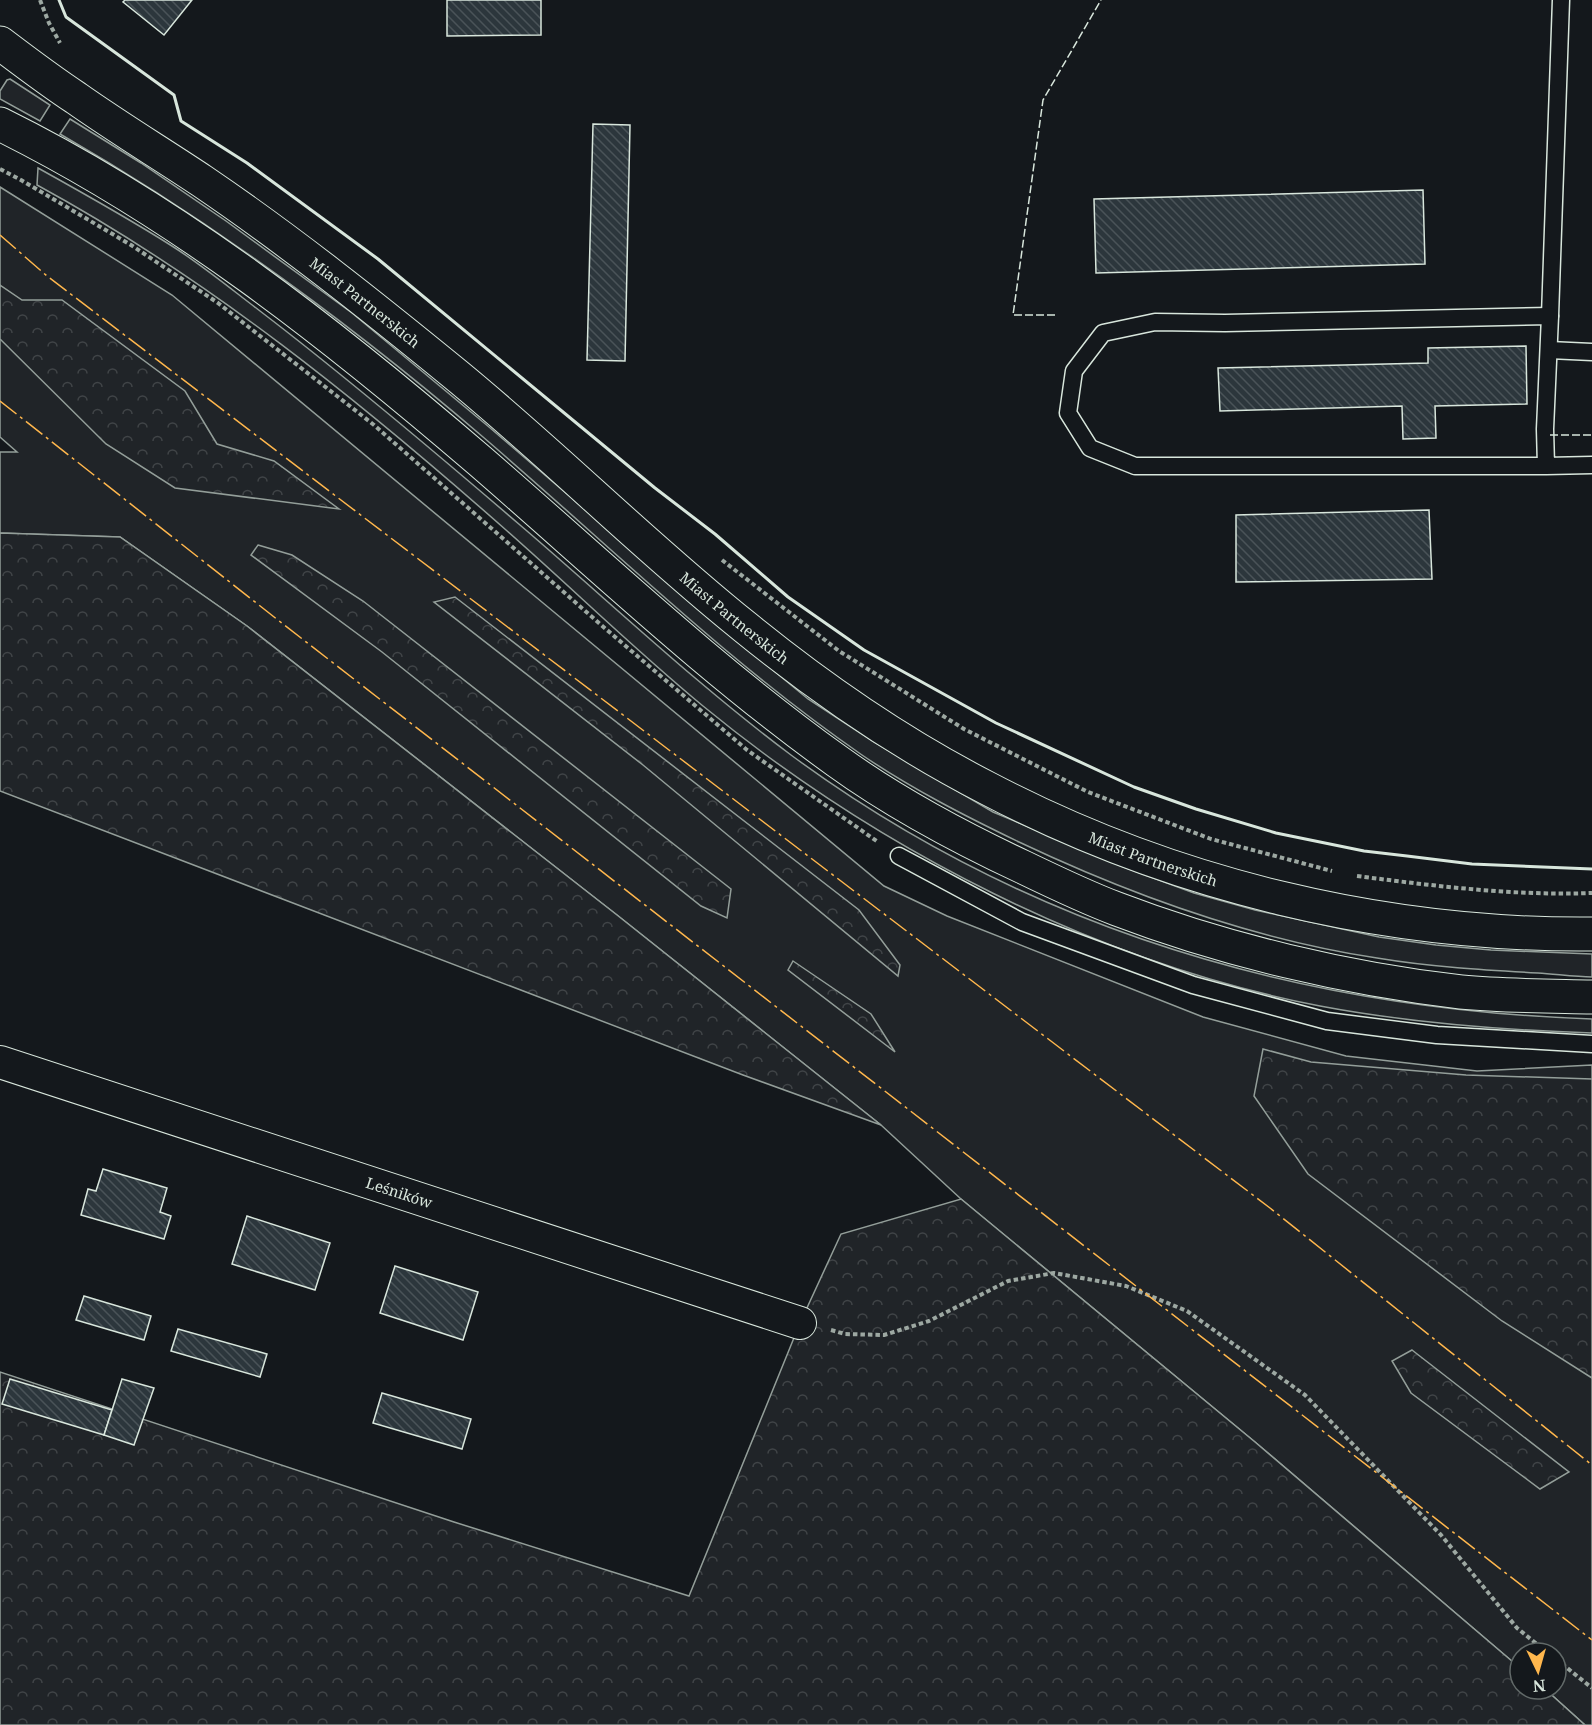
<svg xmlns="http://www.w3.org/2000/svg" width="1592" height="1725" font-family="'Noto Serif',serif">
  <defs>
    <pattern id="forest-crowns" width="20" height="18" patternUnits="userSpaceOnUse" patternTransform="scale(1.5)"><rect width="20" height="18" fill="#202428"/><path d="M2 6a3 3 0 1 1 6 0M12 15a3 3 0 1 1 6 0" fill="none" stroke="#404447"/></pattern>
    <pattern id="building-back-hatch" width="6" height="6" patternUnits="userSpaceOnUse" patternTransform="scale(1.5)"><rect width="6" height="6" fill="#2c363c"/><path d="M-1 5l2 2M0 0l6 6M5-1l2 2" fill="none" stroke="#4a5358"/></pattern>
  </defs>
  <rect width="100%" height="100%" fill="#14181c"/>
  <!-- green -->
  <g fill="#202428" stroke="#939e99" stroke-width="1.5">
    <polygon points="10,79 50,105 40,121 0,99 0,91 7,80"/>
    <path d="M70,119L141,163L226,221L352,313L489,427L744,646L808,699L874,742L993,812L1121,866L1194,893L1255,910L1379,937L1436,945L1491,950L1592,954V977C1574,977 1556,974 1538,973C1484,970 1431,967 1377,958C1252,939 1133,896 1019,842C965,816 912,789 862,755C726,661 608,544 483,437C351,324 211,221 60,134Z"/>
    <path d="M38,168C83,193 128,218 172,246C202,265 231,289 260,311C349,379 435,452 520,525C610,602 696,684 791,755C1027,929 1301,1009 1592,1019V1033C1501,1030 1410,1023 1320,1006C1098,963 877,849 703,706C635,650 572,588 506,530C361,402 208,278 37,185Z"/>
    <polygon points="0,187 172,295 884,886 947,916 1203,1017 1346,1056 1477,1071 1592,1065 1592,1725 1585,1725 1545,1689 1556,1689 1556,1653 1520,1653 1520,1668 1255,1442 961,1199 881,1125 617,915 247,626 120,537 0,533 0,452 17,452 0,437"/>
  </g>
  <!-- forest -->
  <g fill="url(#forest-crowns)" stroke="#939e99" stroke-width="1.5">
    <polygon points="0,285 22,300 62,300 185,391 217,444 274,461 339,509 175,488 106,444 0,339"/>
    <polygon points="0,533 120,537 247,626 617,915 881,1125 743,1075 0,791"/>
    <polygon points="258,545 292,555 363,601 731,889 727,918 701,906 382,652 251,555"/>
    <polygon points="455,597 859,910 900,965 898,976 643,765 434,602"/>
    <polygon points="793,961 871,1014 895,1052 788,970"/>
    <polygon points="1263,1049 1311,1062 1466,1075 1592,1079 1592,1378 1502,1321 1308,1174 1254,1096"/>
    <polygon points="961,1199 1255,1442 1520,1668 1520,1689 1545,1689 1585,1725 0,1725 0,1372 454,1522 689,1596 800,1323 841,1234"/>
    <polygon points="1412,1350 1569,1472 1540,1489 1411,1393 1392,1361"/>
  </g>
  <!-- building -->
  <g fill="url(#building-back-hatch)" stroke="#d8e6dc" stroke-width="1.5">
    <polygon points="125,0 192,0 164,35 123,2"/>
    <polygon points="447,0 541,0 541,35 447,36"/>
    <polygon points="593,124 630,125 625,361 587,360"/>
    <polygon points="1423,190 1425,264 1096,273 1094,199"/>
    <polygon points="1526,346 1527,404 1435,406 1436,438 1403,439 1402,406 1220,411 1218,368 1428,363 1428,348"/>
    <polygon points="1429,510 1432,579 1236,582 1236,515"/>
    <polygon points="103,1169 167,1188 160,1212 171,1216 164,1239 81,1215 88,1189 96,1191"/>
    <polygon points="247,1216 330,1243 315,1290 232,1264"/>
    <polygon points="395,1266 478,1292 463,1340 380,1313"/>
    <polygon points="84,1296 151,1316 144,1340 76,1320"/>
    <polygon points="178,1329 267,1354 260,1377 171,1351"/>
    <polygon points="10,1379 112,1410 104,1435 2,1404"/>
    <polygon points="122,1379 154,1388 134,1445 104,1435"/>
    <polygon points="382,1393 471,1419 462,1449 373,1423"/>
  </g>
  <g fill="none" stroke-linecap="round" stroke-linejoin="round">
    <defs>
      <g id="lane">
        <polyline points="1550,316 1561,0"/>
        <polyline points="1549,350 1592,352"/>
        <polyline points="1546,466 1135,466 1090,448 1068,413 1074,371 1103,333 1155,322 1225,323 1550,316 1545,429 1546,466 1592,465"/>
        <polyline points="899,856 1022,922 1193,985 1327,1021 1437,1035 1592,1044"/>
      </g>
      <g id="street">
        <path id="s1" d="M0,1062L800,1323"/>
      </g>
      <g id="primary">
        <path id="s2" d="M0,43C25,62 50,81 76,98C117,127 160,153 202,181C289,240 373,307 455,374C554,455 645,547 745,627C820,688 901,744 987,788C1172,885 1384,936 1592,934"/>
        <path d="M0,124C176,211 332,334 480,461C598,563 710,670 837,761C895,803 959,837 1023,867C1054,882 1085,897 1117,909C1224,950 1348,979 1461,992C1504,996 1549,996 1592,997"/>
      </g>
    </defs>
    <!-- lane casing -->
    <use href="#lane" stroke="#d8e6dc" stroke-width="19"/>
    <!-- street casing -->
    <use href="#street" stroke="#d8e6dc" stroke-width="34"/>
    <!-- primary casing -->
    <use href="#primary" stroke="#d8e6dc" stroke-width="35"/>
    <!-- path -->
    <g stroke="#9da8a2" stroke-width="4" stroke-dasharray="4.5 3" stroke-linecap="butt">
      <polyline points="40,0 49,23 60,43"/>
      <polyline points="0,169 21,180 131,245 218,303 374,425 600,624 747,750 878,842"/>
      <polyline points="722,560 839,651 964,729 1088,792 1211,839 1332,871"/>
      <path d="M1357,876C1435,886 1514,896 1592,893"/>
      <polyline points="831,1330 845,1334 884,1335 929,1321 1008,1281 1054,1273 1126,1286 1187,1311 1305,1395 1441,1535 1517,1628 1548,1653"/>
      <polyline points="1556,1659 1592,1688"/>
    </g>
    <!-- lane -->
    <use href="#lane" stroke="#14181c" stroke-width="16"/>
    <!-- street -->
    <use href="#street" stroke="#14181c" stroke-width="32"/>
    <!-- primary -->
    <use href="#primary" stroke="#14181c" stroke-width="33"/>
    <!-- fence -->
    <g stroke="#d8e6dc" stroke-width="1.5" stroke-dasharray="8 3" stroke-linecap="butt">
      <polyline points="1055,315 1013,315 1043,100 1101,0"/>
      <polyline points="1550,435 1592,435"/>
    </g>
    <!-- wall -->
    <polyline stroke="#d8e6dc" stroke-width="3" points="59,0 66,17 174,95 181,121 247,163 378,259 655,488 715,534 788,597 864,650 996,723 1134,787 1196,809 1276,833 1364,851 1407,856 1472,864 1592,869"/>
    <!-- power -->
    <g stroke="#ffb74d" stroke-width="1.5" stroke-dasharray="21 4.5 3 4.5" stroke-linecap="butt">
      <polyline points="0,235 47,276 1270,1208 1592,1465"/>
      <polyline points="0,401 283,624 1592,1640"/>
    </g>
  </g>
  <g text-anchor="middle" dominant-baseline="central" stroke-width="4.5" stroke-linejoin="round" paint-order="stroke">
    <!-- street labels -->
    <g font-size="15" fill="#d8e6dc" stroke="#14181c">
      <text stroke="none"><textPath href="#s2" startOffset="448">Miast Partnerskich</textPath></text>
      <text stroke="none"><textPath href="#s2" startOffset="934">Miast Partnerskich</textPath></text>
      <text stroke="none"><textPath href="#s2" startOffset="1420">Miast Partnerskich</textPath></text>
      <text stroke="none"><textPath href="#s1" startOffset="420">Leśników</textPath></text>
    </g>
  </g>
  <!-- north arrow -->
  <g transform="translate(1538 1671) rotate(175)"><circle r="28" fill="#14181c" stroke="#626a69" stroke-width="1.5"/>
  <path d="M0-4.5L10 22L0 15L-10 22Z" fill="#ffb74d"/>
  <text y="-9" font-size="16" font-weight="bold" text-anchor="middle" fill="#d8e6dc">N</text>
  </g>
</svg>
